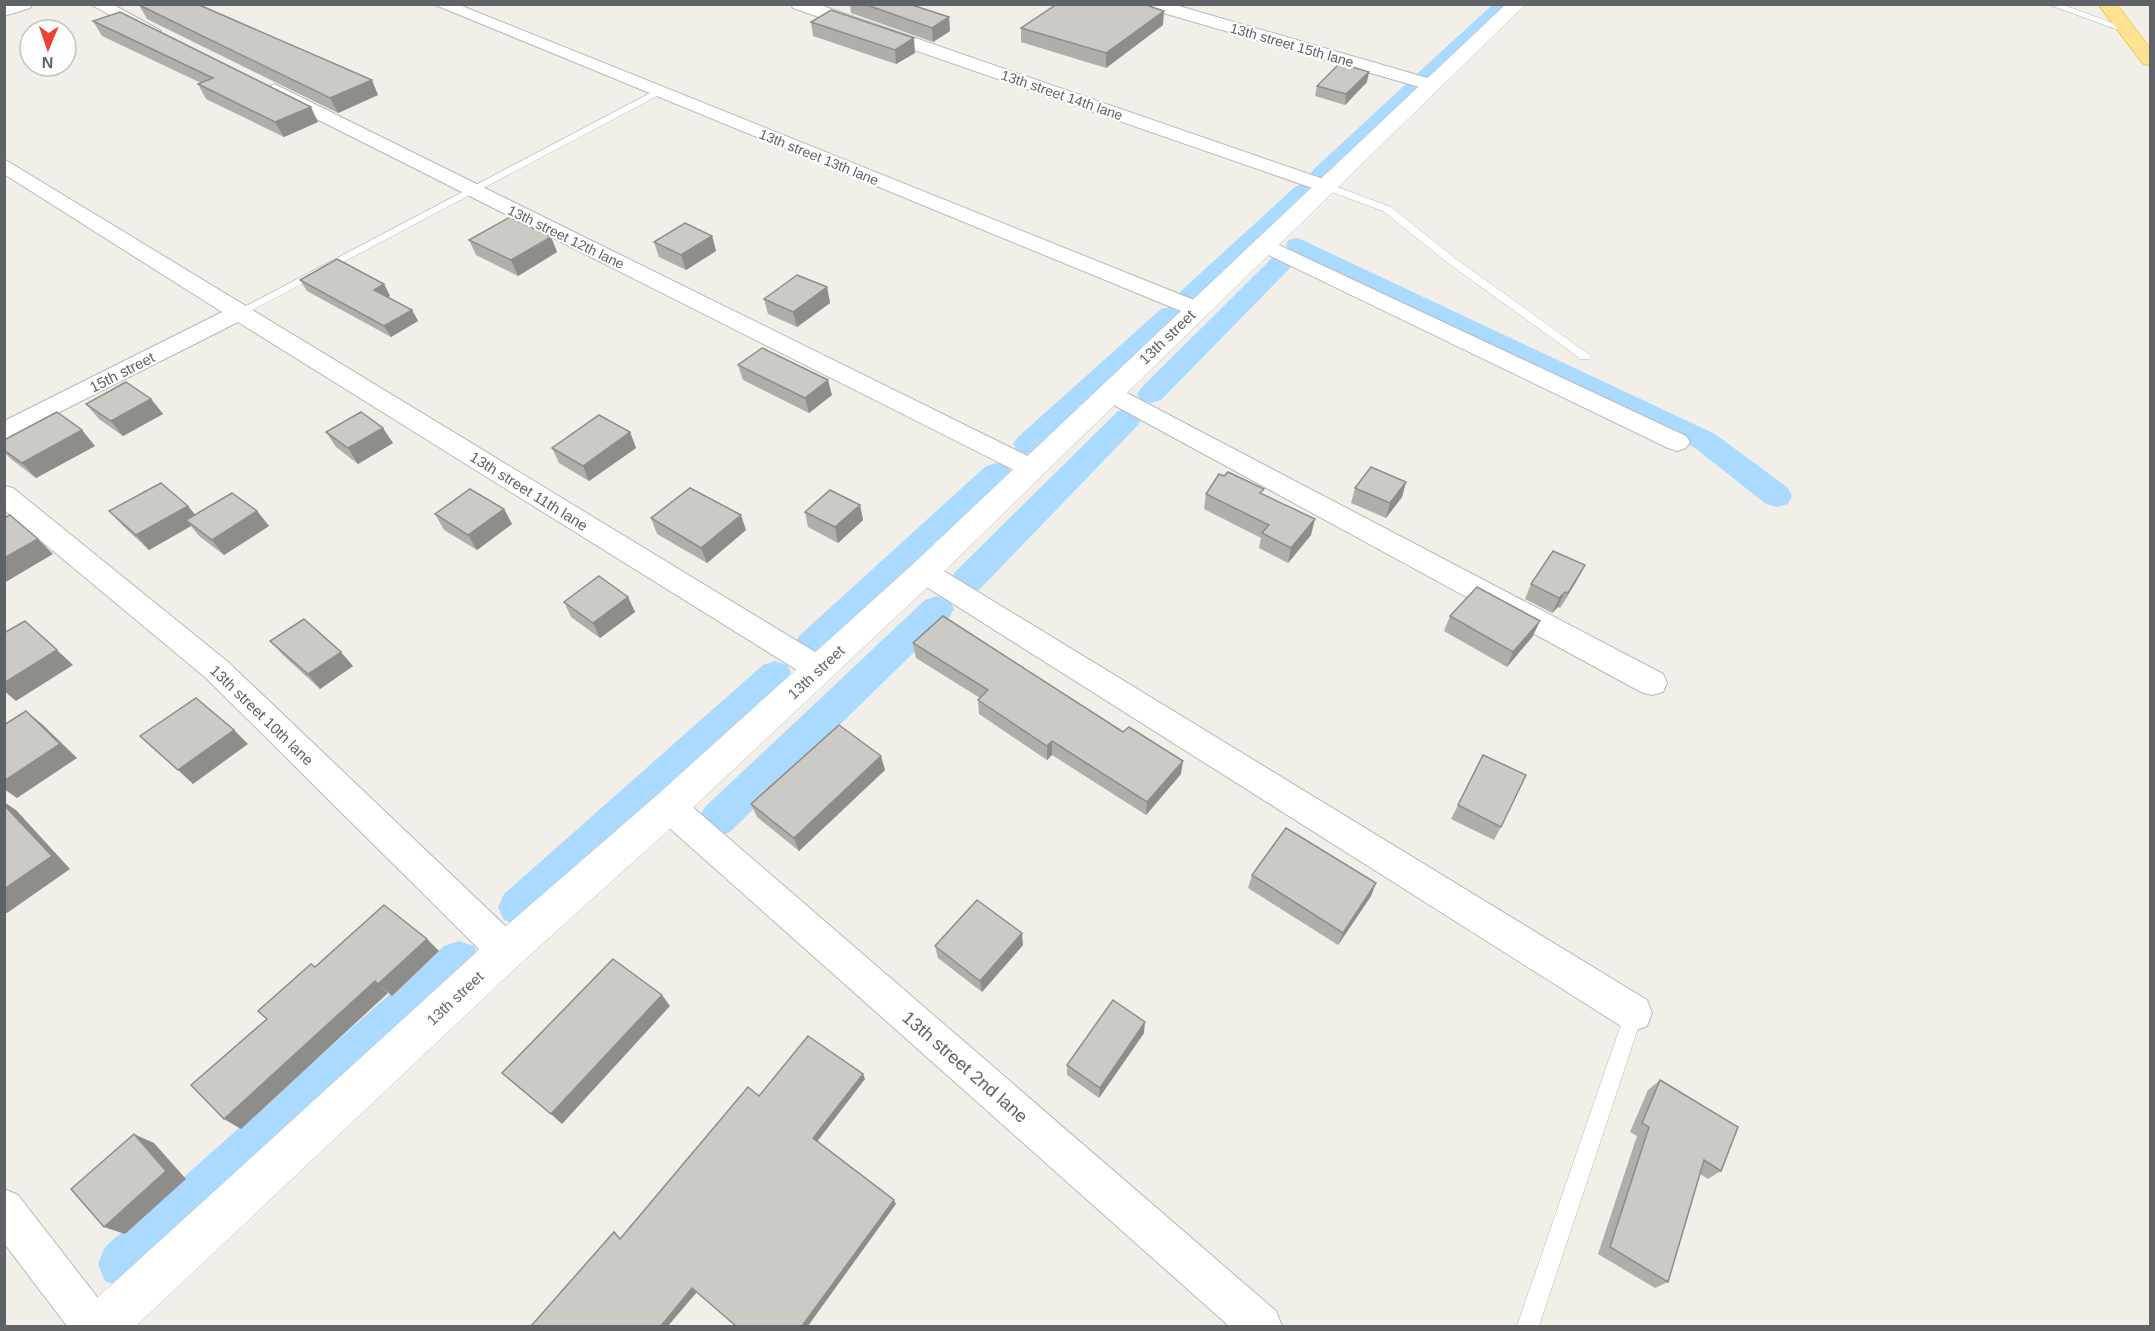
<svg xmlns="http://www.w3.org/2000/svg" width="2155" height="1331" font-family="Helvetica,sans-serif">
  <rect width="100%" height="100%" fill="#f1efe8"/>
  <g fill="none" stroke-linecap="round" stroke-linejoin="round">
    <!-- canal -->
    <g fill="#aadaff" fill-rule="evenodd">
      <polygon points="1499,4 1508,10 1505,14 1433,80 1419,80 1416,76 1419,72 1491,6"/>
      <polygon points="1413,82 1420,84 1424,88 1420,92 1331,178 1315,178 1311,173 1315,168 1406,84"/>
      <polygon points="1304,184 1312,186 1316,191 1312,196 1199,303 1190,305 1181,303 1177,297 1181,291 1296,186"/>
      <polygon points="1298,238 1715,434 1788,488 1792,496 1788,504 1777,507 1766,504 1695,448 1289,250 1286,245 1289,240"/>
      <polygon points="1282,254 1291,257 1295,262 1291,267 1161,400 1151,403 1141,400 1137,394 1141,388 1273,257"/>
      <polygon points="1170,307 1179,309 1183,315 1179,321 1038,451 1028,454 1018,451 1013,444 1018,437 1161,309"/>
      <polygon points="1128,409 1138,411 1142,418 1138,425 979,590 967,593 955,590 951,581 955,572 1118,411"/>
      <polygon points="997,463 1008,466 1012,473 1008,480 823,654 811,658 799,654 794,645 799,636 986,466"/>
      <polygon points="937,596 949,600 954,609 949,618 730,832 717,837 704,832 698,820 704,808 925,600"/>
      <polygon points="775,661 787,665 792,675 787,685 532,920 518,925 504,920 498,907 504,894 763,665"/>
      <polygon points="459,941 474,946 480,960 474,974 139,1281 122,1288 105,1281 98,1264 105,1247 444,946"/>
    </g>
    <defs>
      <g id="lane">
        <polygon points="2047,4 2061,4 2131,30 2124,32"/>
        <polygon points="658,89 663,92 661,94 243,315 239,316 233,313"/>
        <polygon points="1321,184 1329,184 1391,207 1456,259 1591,356 1589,359 1581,359 1448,263 1383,211 1321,188"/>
        <polygon points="1634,1004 1641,1007 1643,1013 1539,1326 1517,1326 1625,1013 1627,1007"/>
      </g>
      <g id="street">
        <polygon points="32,4 30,8 4,16 4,5"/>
        <polygon points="90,4 112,4 161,31 152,36 146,35"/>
        <polygon points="433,4 457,4 1204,304 1207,309 1204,314 1188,314"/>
        <polygon points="791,4 817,4 1332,182 1335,186 1332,190 1318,190 793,8"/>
        <polygon points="1144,4 1172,4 1438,81 1441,85 1438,89 1426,89 1146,8"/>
        <polygon points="274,84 1042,463 1046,469 1042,475 1033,478 1024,475 267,94 265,90"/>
        <polygon points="4,159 830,661 834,669 830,677 819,681 808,677 238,322 4,440 4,421 222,312 4,174"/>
        <polygon points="1264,238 1686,436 1690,442 1686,448 1677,451 1668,448 1256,249 1253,244 1256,239"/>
        <polygon points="1110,384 1663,674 1667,683 1663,692 1652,695 1641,692 1101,398 1098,392 1101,386"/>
        <polygon points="4,486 13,488 228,662 519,939 524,951 519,963 506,968 493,963 206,678 4,510"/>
        <polygon points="924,562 934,565 1647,1000 1652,1013 1647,1026 1634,1031 1621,1026 914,579 910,572 914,565"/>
        <polygon points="669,793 681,797 1276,1311 1282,1326 1229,1326 657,817 653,807 657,797"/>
        <polygon points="4,1189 18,1195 108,1311 114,1326 67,1326 4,1243"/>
      </g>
      <polygon id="secondary" points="1506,4 1526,4 935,580 682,818 520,964 136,1326 78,1326 85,1309 492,938 656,796 913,564"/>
      <polygon id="highway" points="2098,4 2117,4 2150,48 2150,66 2143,64"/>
    </defs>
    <!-- lane casing -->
    <use href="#lane" stroke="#b5b8bc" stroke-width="1"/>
    <!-- street casing -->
    <use href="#street" stroke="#b5b8bc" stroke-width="2"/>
    <!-- secondary casing -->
    <use href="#secondary" stroke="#b6babf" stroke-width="1"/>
    <!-- highway casing -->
    <use href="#highway" stroke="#f9ab00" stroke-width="1"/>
    <!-- lane -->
    <use href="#lane" fill="#fff" fill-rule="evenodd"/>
    <!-- street -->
    <use href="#street" fill="#fff" fill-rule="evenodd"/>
    <!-- secondary -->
    <use href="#secondary" fill="#fff" fill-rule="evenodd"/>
    <!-- highway -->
    <use href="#highway" fill="#fde293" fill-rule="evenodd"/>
  </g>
  <!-- wall -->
  <g fill="#afaea9">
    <polygon points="850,4 909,4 949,17 950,31 933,42 851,13"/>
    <polygon points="139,5 378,95 338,113 147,19"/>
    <polygon points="93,21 318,122 284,137 206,99 198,84 201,83 102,36"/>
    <polygon points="811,22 915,53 896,64 813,36"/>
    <polygon points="1163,25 1106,68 1021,42 1021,28"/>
    <polygon points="1367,82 1345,105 1315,96 1317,86"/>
    <polygon points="712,236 716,251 686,270 659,257 654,242"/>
    <polygon points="551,237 557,252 518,276 476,255 469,240"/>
    <polygon points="300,280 384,284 390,296 388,297 412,310 418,321 391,337 307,291"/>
    <polygon points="827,287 830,303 797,327 768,314 764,299"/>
    <polygon points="738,365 832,395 809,413 743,380"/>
    <polygon points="151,399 163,414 123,436 99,419 86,404"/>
    <polygon points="326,432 393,443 358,464 336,447"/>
    <polygon points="630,432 636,448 589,481 559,463 552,448"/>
    <polygon points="4,440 95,446 36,478 11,459 4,452"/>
    <polygon points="1406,482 1402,497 1386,518 1351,503 1355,488"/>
    <polygon points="1206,494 1263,495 1311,535 1288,563 1259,548 1261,538 1204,509"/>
    <polygon points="860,505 863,520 838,543 808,527 805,512"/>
    <polygon points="188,506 195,515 257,511 269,526 224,555 199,536 191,526 149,550 123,526 109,511"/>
    <polygon points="504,509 512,524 477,550 444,530 435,514"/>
    <polygon points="651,518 746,530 707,563 657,534"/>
    <polygon points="1577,580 1560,608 1558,607 1552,613 1525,599 1531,584"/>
    <polygon points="628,597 635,612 600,638 571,617 564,602"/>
    <polygon points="1450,616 1533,636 1507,667 1444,631"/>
    <polygon points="270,641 353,666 320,689 283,655"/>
    <polygon points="913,643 1181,774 1146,815 1052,755 1047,760 979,714 978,700 980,698 916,658"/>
    <polygon points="1483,755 1501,827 1494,840 1451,819"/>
    <polygon points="885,770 799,851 757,817 751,804"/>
    <polygon points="1252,875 1376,883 1371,896 1338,945 1248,888"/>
    <polygon points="1023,945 982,992 938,958 935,946"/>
    <polygon points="1144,1033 1099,1098 1067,1075 1067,1065"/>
    <polygon points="1660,1080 1721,1171 1708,1179 1700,1174 1668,1282 1655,1288 1598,1254 1637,1136 1630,1132 1648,1090"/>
  </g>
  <!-- shaded-wall -->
  <g fill="#8f8d8a">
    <polygon points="1164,11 1163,25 1106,68 1106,53"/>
    <polygon points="949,17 950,31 933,42 932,28"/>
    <polygon points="914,38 915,53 896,64 895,50"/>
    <polygon points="1369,72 1367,82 1345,105 1346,94"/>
    <polygon points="372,80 378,95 338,113 330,98"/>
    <polygon points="311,107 318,122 284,137 275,122"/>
    <polygon points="712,236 716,251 686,270 681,255"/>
    <polygon points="551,237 557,252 518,276 511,260"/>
    <polygon points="384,284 390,296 380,301 374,290"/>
    <polygon points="827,287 830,303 797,327 793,312"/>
    <polygon points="412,310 418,321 391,337 384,326"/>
    <polygon points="828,380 832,395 809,413 805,398"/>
    <polygon points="151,399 163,414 123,436 111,421"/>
    <polygon points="383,428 393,443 358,464 348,448"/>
    <polygon points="82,430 95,446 36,478 22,463"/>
    <polygon points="630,432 636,448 589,481 583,466"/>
    <polygon points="1406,482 1402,497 1386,518 1390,503"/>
    <polygon points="860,505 863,520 838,543 835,527"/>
    <polygon points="188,506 200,521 186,520 191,526 149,550 136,535"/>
    <polygon points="504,509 512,524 477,550 468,535"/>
    <polygon points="257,511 269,526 224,555 212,540"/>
    <polygon points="741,515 746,530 707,563 701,548"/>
    <polygon points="1315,519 1311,535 1288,563 1291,548"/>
    <polygon points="38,539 53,554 4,583 4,558"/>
    <polygon points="1585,565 1577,580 1560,608 1568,593"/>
    <polygon points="1565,592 1558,607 1552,613 1559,598"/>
    <polygon points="628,597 635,612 600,638 593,623"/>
    <polygon points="1540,621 1533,636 1507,667 1513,652"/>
    <polygon points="57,650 73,665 16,701 4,691 4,683"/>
    <polygon points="341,652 353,666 320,689 308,674"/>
    <polygon points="26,711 43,725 77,758 17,798 4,789 4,781"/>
    <polygon points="234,730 248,744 193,784 178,770"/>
    <polygon points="1052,741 1052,755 1047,760 1047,746"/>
    <polygon points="881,756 885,770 799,851 794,838"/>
    <polygon points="1183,761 1181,774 1146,815 1147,802"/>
    <polygon points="4,802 16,810 70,869 7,913 4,912"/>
    <polygon points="1376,883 1371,896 1338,945 1343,933"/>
    <polygon points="1022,933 1023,945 982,992 980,981"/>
    <polygon points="427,939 439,951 392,996 378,984"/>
    <polygon points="375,981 388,993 241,1129 224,1119"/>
    <polygon points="662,995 670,1006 562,1124 551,1114"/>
    <polygon points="1145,1022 1144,1033 1099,1098 1100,1088"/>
    <polygon points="863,1074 865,1079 816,1143 813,1138"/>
    <polygon points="134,1134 154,1143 186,1179 125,1234 104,1227"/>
    <polygon points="894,1200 896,1204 808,1326 802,1326"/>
    <polygon points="692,1288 697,1292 668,1326 661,1326"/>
  </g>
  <!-- building -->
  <g fill="#cccac5" stroke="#8f8d8a" stroke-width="1.5">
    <polygon points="197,4 372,80 330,98 139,5"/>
    <polygon points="864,4 909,4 949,17 932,28"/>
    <polygon points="1057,4 1143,4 1164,11 1106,53 1021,28"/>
    <polygon points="831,10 914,38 895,50 811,22"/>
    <polygon points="120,12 311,107 275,122 198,84 213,78 93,21"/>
    <polygon points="1340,63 1369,72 1346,94 1317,86"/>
    <polygon points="510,217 551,237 511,260 469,240"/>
    <polygon points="685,223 712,236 681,255 654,242"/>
    <polygon points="337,259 384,284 374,290 412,310 384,326 300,280"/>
    <polygon points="797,275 827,287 793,312 764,299"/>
    <polygon points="762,348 828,380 805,398 738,365"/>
    <polygon points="126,382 151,399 111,421 86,404"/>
    <polygon points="57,412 82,430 22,463 4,450 4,440"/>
    <polygon points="361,412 383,428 348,448 326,432"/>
    <polygon points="599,415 630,432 583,466 552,448"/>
    <polygon points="1371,467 1406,482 1390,503 1355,488"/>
    <polygon points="1228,472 1264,489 1260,493 1315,519 1291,548 1262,533 1269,525 1206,494 1219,474 1224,476"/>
    <polygon points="161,483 188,506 136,535 109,511"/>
    <polygon points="690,488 741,515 701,548 651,518"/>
    <polygon points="470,489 504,509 468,535 435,514"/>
    <polygon points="830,490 860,505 835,527 805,512"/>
    <polygon points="232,493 257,511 212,540 186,520"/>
    <polygon points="10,515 38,539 4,558 4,518"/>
    <polygon points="1553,551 1585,565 1568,593 1565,592 1559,598 1531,584"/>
    <polygon points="599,576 628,597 593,623 564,602"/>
    <polygon points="1477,587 1540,621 1513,652 1450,616"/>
    <polygon points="943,616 1123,732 1129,727 1183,761 1147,802 1052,741 1047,746 978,700 988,690 913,643"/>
    <polygon points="304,619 341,652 308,674 270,641"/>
    <polygon points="25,621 57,650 4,683 4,633"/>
    <polygon points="196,698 234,730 178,770 140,736"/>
    <polygon points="26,711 60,744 4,781 4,725"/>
    <polygon points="839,725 881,756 794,838 751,804"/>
    <polygon points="1483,755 1526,775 1501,827 1458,805"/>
    <polygon points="4,805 52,856 4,889"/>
    <polygon points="1286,828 1376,883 1343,933 1252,875"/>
    <polygon points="977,900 1022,933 980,981 935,946"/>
    <polygon points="384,905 427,939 378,984 375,981 224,1119 191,1085 267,1019 258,1011 311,964 315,967"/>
    <polygon points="613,959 662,995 551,1114 502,1073"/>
    <polygon points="1113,1000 1145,1022 1100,1088 1067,1065"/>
    <polygon points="808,1036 863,1074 813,1138 894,1200 802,1326 736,1326 692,1288 661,1326 531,1326 614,1232 620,1239 748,1087 759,1096"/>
    <polygon points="1660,1080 1738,1127 1721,1171 1704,1160 1668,1282 1610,1247 1649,1127 1642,1123"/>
    <polygon points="134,1134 166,1171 104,1227 71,1189"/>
  </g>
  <g text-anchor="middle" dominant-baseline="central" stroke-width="4.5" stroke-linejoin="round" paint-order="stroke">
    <!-- far-street labels -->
    <g font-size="14" fill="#5f6368" stroke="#fff">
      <text transform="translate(1292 45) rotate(16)">13th street 15th lane</text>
      <text transform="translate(1062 95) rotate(19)">13th street 14th lane</text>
      <text transform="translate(819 157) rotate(22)">13th street 13th lane</text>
      <text transform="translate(566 237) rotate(26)">13th street 12th lane</text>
    </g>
    <!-- street labels -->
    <g font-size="15" fill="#5f6368" stroke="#fff">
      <text transform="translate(1167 337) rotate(-44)">13th street</text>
      <text transform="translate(122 372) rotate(-27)">15th street</text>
      <text transform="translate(529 491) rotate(32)">13th street 11th lane</text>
      <text transform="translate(816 672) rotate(-43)">13th street</text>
      <text transform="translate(262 715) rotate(44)">13th street 10th lane</text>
      <text transform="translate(455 998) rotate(-43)">13th street</text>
    </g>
    <!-- near-street labels -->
    <g font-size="18" fill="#5f6368" stroke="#fff">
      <text transform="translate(965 1067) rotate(41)">13th street 2nd lane</text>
    </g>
  </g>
  <!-- border -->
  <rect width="2155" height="1331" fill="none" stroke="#5f6368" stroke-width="12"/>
  <!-- north arrow -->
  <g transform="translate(48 48) rotate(182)"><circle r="28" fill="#ffffff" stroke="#bfc1c3" stroke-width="1.5"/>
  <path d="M0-4.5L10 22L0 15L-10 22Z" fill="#ea4335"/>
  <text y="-9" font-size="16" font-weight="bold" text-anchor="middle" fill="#5f6368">N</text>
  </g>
</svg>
